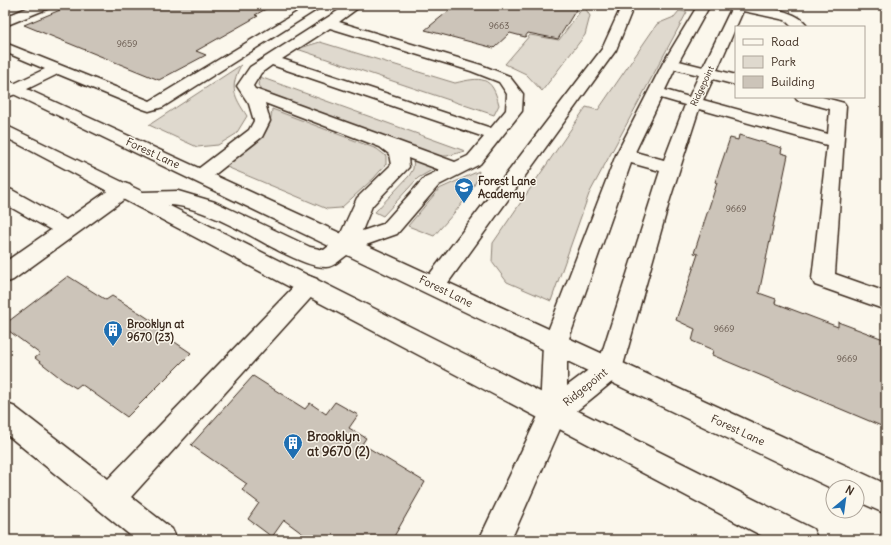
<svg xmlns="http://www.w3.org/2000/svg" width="891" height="545" font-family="Delius,sans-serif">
  <rect width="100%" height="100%" fill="#fbf7ec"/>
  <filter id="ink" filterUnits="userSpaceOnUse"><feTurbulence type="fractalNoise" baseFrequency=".025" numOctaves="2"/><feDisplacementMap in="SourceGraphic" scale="8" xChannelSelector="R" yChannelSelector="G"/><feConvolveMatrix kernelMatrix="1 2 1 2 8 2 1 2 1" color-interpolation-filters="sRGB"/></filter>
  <g filter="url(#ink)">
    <!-- green -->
    <g fill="#dfd9ce" stroke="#8d8276">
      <polygon points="584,6 590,16 585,35 542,91 526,74 505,64 530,35 559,40"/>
      <polygon points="679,11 687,12 589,194 551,301 507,282 492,262 493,243 586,107 598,110 657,24 674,17"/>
      <path d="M320,42L455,83C481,77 492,75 499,105L494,115L297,49Z"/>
      <path d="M241,65C229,88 234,96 247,116L236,134L218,145L197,147L149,125Z"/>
      <polygon points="260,77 465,151 447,156 437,156 264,93 258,85"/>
      <path d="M272,109L377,149L386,156V164L374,178L341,208L327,209L222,165C247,150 270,142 272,109Z"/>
      <polygon points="414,157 439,166 418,178 383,216 375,212 409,176 413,169"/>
      <path d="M479,171C477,191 447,220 434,236L408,226L439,189Z"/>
    </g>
    <!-- building -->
    <g fill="#ccc4b9" stroke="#3b2a1e">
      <polygon points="72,5 273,5 255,15 258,16 196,51 206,55 159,80 24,25"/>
      <polygon points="456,5 579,5 558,39 528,33 525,37 510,33 494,48 425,30"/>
      <polygon points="739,135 782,148 781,153 788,155 759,293 776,299 775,303 838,327 838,322 886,340 886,428 712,355 713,350 692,341 695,329 676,320 698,254 694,253 717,183 715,182 730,138 738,140"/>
      <polygon points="68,276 106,300 112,296 140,313 152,321 148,324 191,353 127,417 81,384 76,388 63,380 35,358 40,354 5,328 5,324"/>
      <polygon points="253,376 305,409 310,403 326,414 335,402 358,415 349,428 366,438 362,444 425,482 392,540 311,540 284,520 272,537 248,519 259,503 242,490 247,484 191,445"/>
    </g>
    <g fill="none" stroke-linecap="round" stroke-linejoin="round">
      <defs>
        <g id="minor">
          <polygon points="34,5 51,5 49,8 5,26 5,17"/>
          <polygon points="309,5 324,5 163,107 149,111 143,109 58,74 21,92 5,98 5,88 45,69 5,52 5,43 150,101"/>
          <path d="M347,5H362L339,22L481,65L509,76L523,94L522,111L480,164L439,185L397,234L346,252L339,250L336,244L357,198L391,165L389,154L380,147L265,103L270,121L262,137L208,180L201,182L194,180L192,176L194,172L249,130L254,121L249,104L237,86L250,67ZM330,28L471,71L499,82L507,94L506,110L491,128L282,59ZM272,65L484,137L468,156L455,162L255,89L253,86L261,73ZM408,158L440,170L425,177L383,224L362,231L372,206L409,167Z"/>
          <polygon points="622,5 634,5 616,50 442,291 434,294 426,291 423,285 426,279 602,49"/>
          <path d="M698,5H710L679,61L703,67L733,5C751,5 794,8 806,24V27H792L785,20L743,11L717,70L736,75V85L713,79L703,100L828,134L830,109L797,100L795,97H822L844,103L846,106L835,274L886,292V310L815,285L812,279L827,145L699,109L670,199L622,369L618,377L563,422L511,540H479L540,412L543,344L616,155L663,63ZM675,69L699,75L689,97L665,90ZM661,98L685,105L664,160L635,152ZM631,163L660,171L599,362L567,386V344Z"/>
          <polygon points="123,183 130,185 133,190 130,195 13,280 5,283 5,262 51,230 5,204 5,188 12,190 66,220 116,185"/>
          <polygon points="309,276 317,279 320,285 317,291 131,497 172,529 177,540 136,540 5,433 5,403 15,407 108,479 301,279"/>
        </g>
        <path id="major" d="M5,79L886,484V514L857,501V487H833V489L347,255C341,259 334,267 326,267C312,267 296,259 283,253C254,238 198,204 168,205L813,529L818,540H770L5,137V125L143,192L178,191L215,202L310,247L324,250L329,246L5,90Z"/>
      </defs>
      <!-- minor casing -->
      <use href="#minor" stroke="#3b2a1e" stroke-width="3"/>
      <!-- major casing -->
      <use href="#major" stroke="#3b2a1e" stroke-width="3"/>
      <!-- minor -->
      <use href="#minor" fill="#fbf7ec" fill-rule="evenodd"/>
      <!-- major -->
      <use href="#major" fill="#fbf7ec" fill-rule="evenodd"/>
    </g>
  </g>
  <!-- icons -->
  <defs>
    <symbol id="school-pin" viewBox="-11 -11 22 30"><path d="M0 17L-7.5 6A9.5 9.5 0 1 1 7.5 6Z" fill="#1f6fb2" stroke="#fbf7ec"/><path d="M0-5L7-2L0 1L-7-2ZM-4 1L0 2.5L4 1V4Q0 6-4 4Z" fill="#fff"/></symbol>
    <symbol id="building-pin" viewBox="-11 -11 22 30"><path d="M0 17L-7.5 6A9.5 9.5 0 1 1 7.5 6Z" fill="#1f6fb2" stroke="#fbf7ec"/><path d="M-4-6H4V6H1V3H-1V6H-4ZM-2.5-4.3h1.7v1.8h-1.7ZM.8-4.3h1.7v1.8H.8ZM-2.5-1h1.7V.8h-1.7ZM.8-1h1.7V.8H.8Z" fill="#fff"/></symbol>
  </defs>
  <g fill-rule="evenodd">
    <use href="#school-pin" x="453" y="176" width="22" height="30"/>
    <use href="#building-pin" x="102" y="319" width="22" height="30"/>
    <use href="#building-pin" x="282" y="432" width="22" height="30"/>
  </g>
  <g text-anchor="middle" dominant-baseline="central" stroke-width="3" stroke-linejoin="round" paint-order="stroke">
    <!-- number labels -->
    <g font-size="9" fill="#5f5045">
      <text x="499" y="25">9663</text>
      <text x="127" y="43">9659</text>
      <text x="736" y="208">9669</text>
      <text x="724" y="328">9669</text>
      <text x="847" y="358">9669</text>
    </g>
    <!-- far-street labels -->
    <g font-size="9" fill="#3b2a1e" stroke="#fbf7ec">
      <text transform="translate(702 86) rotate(-65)">Ridgepoint</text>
    </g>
    <!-- street labels -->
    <g font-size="11" fill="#3b2a1e" stroke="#fbf7ec">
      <text transform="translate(153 153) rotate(25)">Forest Lane</text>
      <text transform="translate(446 291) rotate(26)">Forest Lane</text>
      <text transform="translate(585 387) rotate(-39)">Ridgepoint</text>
      <text transform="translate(738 430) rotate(25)">Forest Lane</text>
    </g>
    <!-- poi labels -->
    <g font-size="11" font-weight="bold" fill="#3b2a1e" stroke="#fbf7ec" text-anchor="start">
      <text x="478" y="181">Forest Lane<tspan x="478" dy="13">Academy</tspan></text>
      <text x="127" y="324">Brooklyn at<tspan x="127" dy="13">9670 (23)</tspan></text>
    </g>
    <!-- near-poi labels -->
    <g font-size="13" font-weight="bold" fill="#3b2a1e" stroke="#fbf7ec" text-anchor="start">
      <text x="307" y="436">Brooklyn<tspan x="307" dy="15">at 9670 (2)</tspan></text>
    </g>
  </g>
  <!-- margin -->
  <rect width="891" height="545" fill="none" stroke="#fbf7ec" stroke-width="20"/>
  <rect x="10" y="10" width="871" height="525" fill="none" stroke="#3b2a1e" stroke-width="1.5" filter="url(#ink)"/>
  <!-- legend -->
  <rect x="735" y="26" width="130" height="72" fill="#fbf7ec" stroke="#aea59a"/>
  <rect x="743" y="39" width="20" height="6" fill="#fbf7ec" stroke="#aea59a"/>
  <text x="771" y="46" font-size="12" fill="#3b2a1e">Road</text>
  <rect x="743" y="56" width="20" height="12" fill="#dfd9ce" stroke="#aea59a"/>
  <text x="771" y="66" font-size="12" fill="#3b2a1e">Park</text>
  <rect x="743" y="76" width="20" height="12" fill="#ccc4b9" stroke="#aea59a"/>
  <text x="771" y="86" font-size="12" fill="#3b2a1e">Building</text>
  <!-- north arrow -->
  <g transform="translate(845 499) rotate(29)"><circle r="19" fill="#fbf7ec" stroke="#aea59a"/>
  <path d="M0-3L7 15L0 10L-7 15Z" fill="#1f6fb2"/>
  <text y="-6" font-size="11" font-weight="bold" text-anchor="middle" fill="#3b2a1e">N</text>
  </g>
</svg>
